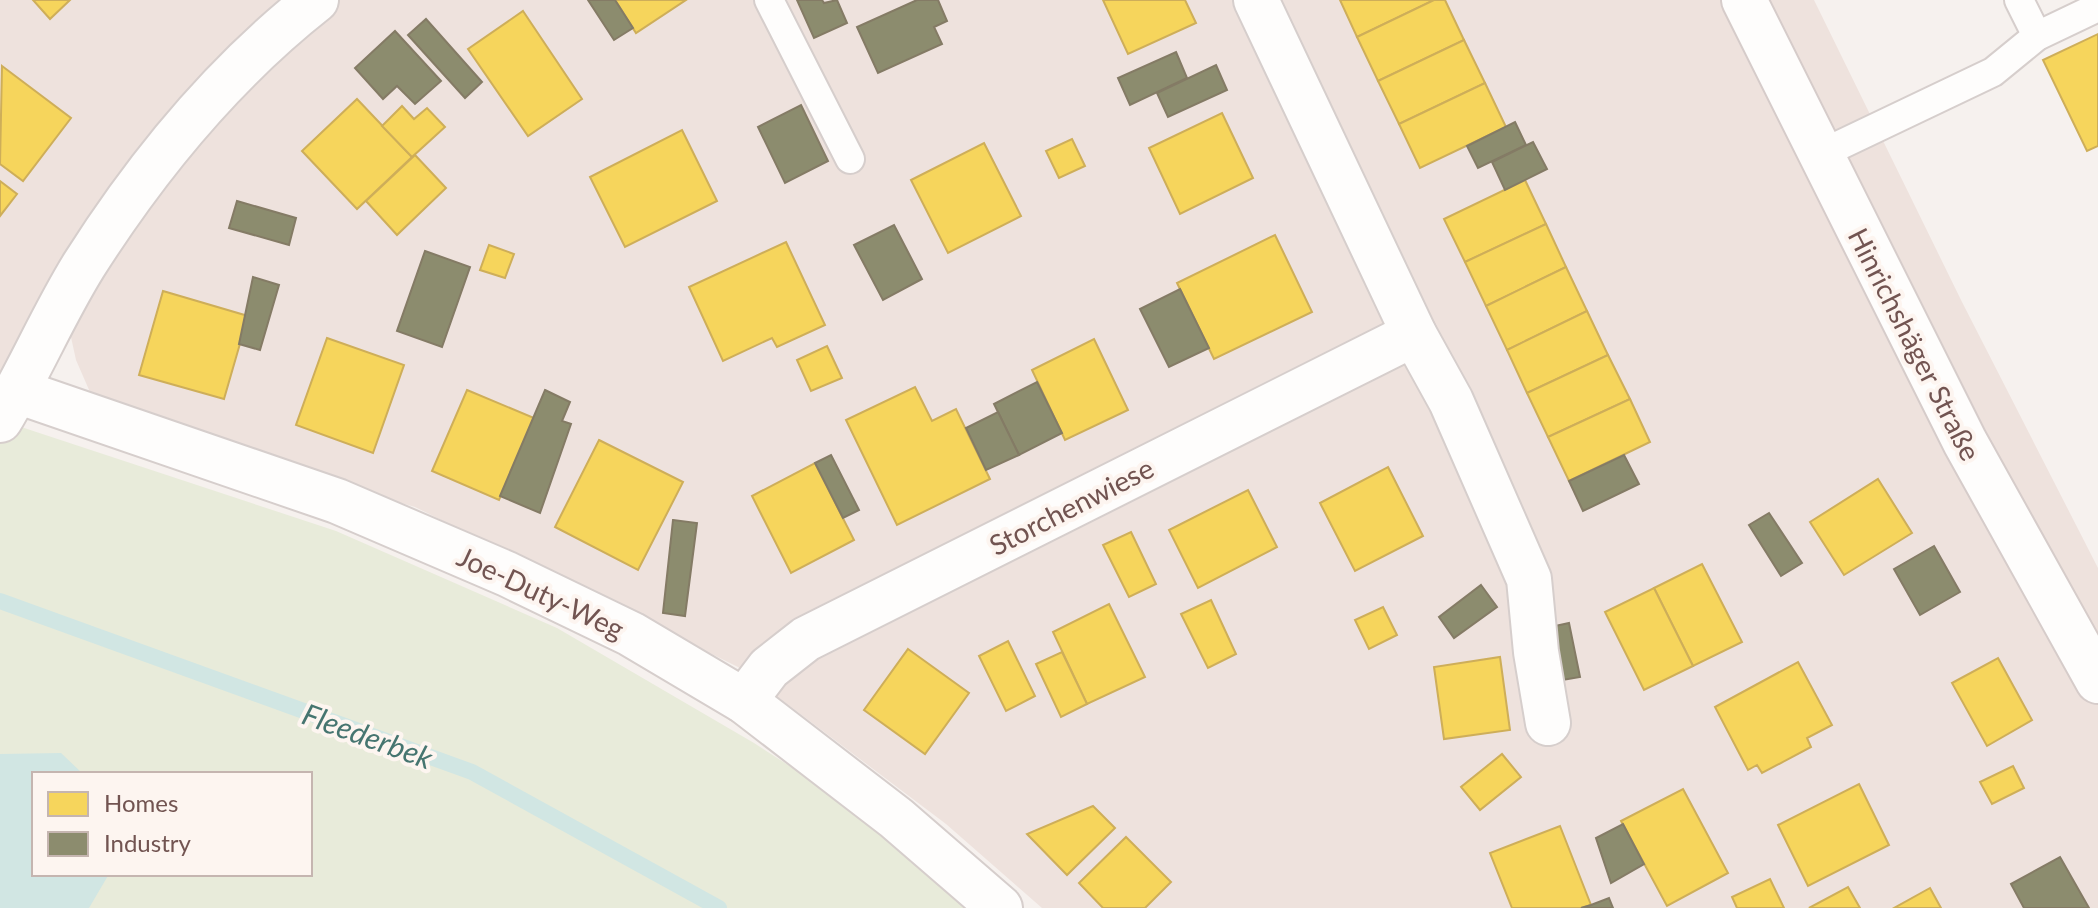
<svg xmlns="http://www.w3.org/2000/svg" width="2098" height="908" font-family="Lato,sans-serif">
  <rect width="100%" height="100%" fill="#f6f1ee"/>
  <!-- residential -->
  <polygon fill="#eee2dd" points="0,0 1814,0 1962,302 2098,568 2098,908 1042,908 946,824 738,667 415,507 128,423 93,399 76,360 69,328 0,387"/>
  <!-- green -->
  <path fill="#e8ebda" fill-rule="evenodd" d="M0,420L336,531L557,628L754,743L850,805L970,908H0ZM34,774H310V874H34Z"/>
  <!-- water -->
  <polygon fill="#d1e6e3" points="61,753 83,774 34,774 34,874 109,874 89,908 0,908 0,754"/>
  <!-- homes -->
  <g fill="#f6d55c" stroke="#ceae59" stroke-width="2">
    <polygon points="33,0 70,0 50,19"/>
    <polygon points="615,0 686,0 636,33"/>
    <polygon points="1103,0 1185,0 1196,23 1128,54"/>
    <polygon points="1340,0 1434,0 1357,37"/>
    <polygon points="1434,0 1445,0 1464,40 1378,81 1357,37"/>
    <polygon points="523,11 582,99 528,136 468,49"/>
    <polygon points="2098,34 2098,146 2087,151 2043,60"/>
    <polygon points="1464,40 1485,83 1399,124 1378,81"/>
    <polygon points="2,66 71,118 23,181 0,164"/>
    <polygon points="1485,83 1506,127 1420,168 1399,124"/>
    <polygon points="357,99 412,157 357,209 302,151"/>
    <polygon points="402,106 414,119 427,108 445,127 412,157 382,126"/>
    <polygon points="1222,113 1253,178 1180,214 1149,148"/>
    <polygon points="682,130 717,201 625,247 590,177"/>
    <polygon points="1072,139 1085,166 1059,178 1046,151"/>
    <polygon points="984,143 1021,216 948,253 911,180"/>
    <polygon points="415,155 446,188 397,235 366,201"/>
    <polygon points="1525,180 1546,224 1465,262 1444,219"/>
    <polygon points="0,181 17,194 0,216"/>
    <polygon points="1546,224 1566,267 1486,306 1465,262"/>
    <polygon points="1275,235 1312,312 1214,359 1177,283"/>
    <polygon points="786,242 825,325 777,347 772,338 723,361 689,287"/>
    <polygon points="489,245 514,254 505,278 480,270"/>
    <polygon points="1566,267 1587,311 1507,350 1486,306"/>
    <polygon points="163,291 248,316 224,399 139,375"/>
    <polygon points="1587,311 1608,355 1527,393 1507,350"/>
    <polygon points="327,338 404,365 373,453 296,425"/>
    <polygon points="1094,339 1128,410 1065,440 1032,370"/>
    <polygon points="827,346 842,378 811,391 797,360"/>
    <polygon points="1608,355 1630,399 1548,437 1527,393"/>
    <polygon points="915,387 932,421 956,409 990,479 897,525 846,420"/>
    <polygon points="467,390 534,418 499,500 432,471"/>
    <polygon points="1630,399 1650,442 1569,481 1548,437"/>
    <polygon points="599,440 683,482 638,570 555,527"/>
    <polygon points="815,463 854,540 791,573 752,496"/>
    <polygon points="1388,467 1423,536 1355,571 1320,503"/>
    <polygon points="1878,479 1912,533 1844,575 1810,522"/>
    <polygon points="1248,490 1277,547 1198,588 1169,530"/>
    <polygon points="1131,532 1156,584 1129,597 1103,545"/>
    <polygon points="1702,564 1742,642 1693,666 1654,588"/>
    <polygon points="1654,588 1693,666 1644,690 1605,612"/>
    <polygon points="1211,600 1236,654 1208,668 1181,614"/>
    <polygon points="1109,604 1145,677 1087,704 1053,632"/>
    <polygon points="1383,607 1397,635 1369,649 1355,620"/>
    <polygon points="1008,641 1035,696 1006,711 979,656"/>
    <polygon points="908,649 969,693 925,754 864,710"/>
    <polygon points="1062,652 1087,704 1061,717 1036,664"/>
    <polygon points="1500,657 1510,730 1444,739 1434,667"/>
    <polygon points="1998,658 2032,720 1987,746 1952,683"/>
    <polygon points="1798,662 1832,725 1807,738 1811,747 1762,773 1757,765 1748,770 1715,707"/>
    <polygon points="1502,754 1521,777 1480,810 1461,787"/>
    <polygon points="2013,766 2024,788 1992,804 1980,782"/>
    <polygon points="1859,784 1889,845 1808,886 1778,825"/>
    <polygon points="1683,789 1728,873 1667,906 1621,821"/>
    <polygon points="1093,806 1115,828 1067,875 1027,834"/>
    <polygon points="1560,826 1591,905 1581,908 1512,908 1490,853"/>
    <polygon points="1126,837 1171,882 1145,908 1103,908 1079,883"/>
    <polygon points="1770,879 1784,908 1737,908 1732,897"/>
    <polygon points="1848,887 1860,908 1809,908"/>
    <polygon points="1930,888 1941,908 1894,908"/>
  </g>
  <!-- industry -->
  <g fill="#8c8c6e" stroke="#847b65" stroke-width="2">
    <polygon points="588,0 615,0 633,28 614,40"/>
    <polygon points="797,0 822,0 824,3 837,0 847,23 814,38"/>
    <polygon points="917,0 938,0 947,21 934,27 942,44 878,73 857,27"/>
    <polygon points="426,19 482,82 465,98 408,35"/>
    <polygon points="395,31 441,81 415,104 397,86 383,99 355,68"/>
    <polygon points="1176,52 1187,78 1130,105 1118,78"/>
    <polygon points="1216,65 1227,90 1168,117 1157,93"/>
    <polygon points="801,105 828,161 785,183 758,127"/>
    <polygon points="1515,122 1526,145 1478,168 1467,146"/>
    <polygon points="1533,142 1547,169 1505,190 1492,162"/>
    <polygon points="237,201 296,218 289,245 229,228"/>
    <polygon points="894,225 922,279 883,300 854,245"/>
    <polygon points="425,251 470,267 442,347 397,331"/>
    <polygon points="253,277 279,285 260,350 239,344"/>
    <polygon points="1180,289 1209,348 1169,367 1140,309"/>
    <polygon points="1037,382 1062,433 1019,455 994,404"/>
    <polygon points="545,390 570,402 562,421 571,424 540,513 500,496"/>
    <polygon points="998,412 1019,455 986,470 966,428"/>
    <polygon points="831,455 859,510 843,518 815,463"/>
    <polygon points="1624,455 1639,484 1583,511 1569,481"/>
    <polygon points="1769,513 1802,563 1781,576 1749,525"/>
    <polygon points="673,520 697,523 685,616 663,613"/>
    <polygon points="1934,546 1960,592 1920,615 1894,569"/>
    <polygon points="1481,585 1497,607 1454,638 1439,617"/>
    <polygon points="1569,623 1580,677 1556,681 1546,628"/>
    <polygon points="1623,824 1644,864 1611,883 1596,838"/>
    <polygon points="2060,857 2089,908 2024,908 2011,884"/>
    <polygon points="1609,898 1613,908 1581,908 1591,905"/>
  </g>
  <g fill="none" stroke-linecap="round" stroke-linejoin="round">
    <!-- stream -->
    <polyline stroke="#d1e6e3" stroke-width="16" points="0,601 472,772 719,908"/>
    <defs>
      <g id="service">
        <polyline points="769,0 850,159"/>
        <polyline points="2019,0 2037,36"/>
        <polyline points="1819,155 1993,72 2037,36 2098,7"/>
      </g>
      <g id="minor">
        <polyline points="1256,0 1414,334 1451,401 1529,579 1536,652 1548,723"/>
        <polyline points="17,391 337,501 507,574 631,634 744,701 896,818 1000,908"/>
        <path d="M0,420C30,370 53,315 84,265C148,164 222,74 316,0"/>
        <polyline points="744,701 769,668 806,639 1414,334"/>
      </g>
      <polyline id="secondary" points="1744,0 1965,442 2098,681"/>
    </defs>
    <!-- service casing -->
    <use href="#service" stroke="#d6cecc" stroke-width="32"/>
    <!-- minor casing -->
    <use href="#minor" stroke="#d6cecc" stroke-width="48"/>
    <!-- secondary casing -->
    <use href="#secondary" stroke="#d6ccca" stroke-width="48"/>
    <!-- service -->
    <use href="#service" stroke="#fefdfc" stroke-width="28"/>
    <!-- minor -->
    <use href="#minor" stroke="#fefdfc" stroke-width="44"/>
    <!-- secondary -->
    <use href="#secondary" stroke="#fefdfc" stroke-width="44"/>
  </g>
  <g text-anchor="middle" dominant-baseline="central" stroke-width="8" stroke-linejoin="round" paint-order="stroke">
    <!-- street labels -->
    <g font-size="28" fill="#725451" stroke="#fdf5f0">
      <text transform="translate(1915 344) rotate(63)">Hinrichshäger Straße</text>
      <text transform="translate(1071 506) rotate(-27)">Storchenwiese</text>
      <text transform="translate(541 592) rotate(25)">Joe-Duty-Weg</text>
    </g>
    <!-- water labels -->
    <g font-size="30" font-style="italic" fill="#467570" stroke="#fdf5f0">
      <text transform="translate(368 735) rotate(20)">Fleederbek</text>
    </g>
  </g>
  <!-- legend -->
  <rect x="32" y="772" width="280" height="104" fill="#fdf5f0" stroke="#c5b5b0" stroke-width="2"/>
  <rect x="48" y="792" width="40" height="24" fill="#f6d55c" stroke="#c5b5b0" stroke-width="2"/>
  <text x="104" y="812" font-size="24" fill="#725451">Homes</text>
  <rect x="48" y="832" width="40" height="24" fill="#8c8c6e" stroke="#c5b5b0" stroke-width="2"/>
  <text x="104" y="852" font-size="24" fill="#725451">Industry</text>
</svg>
